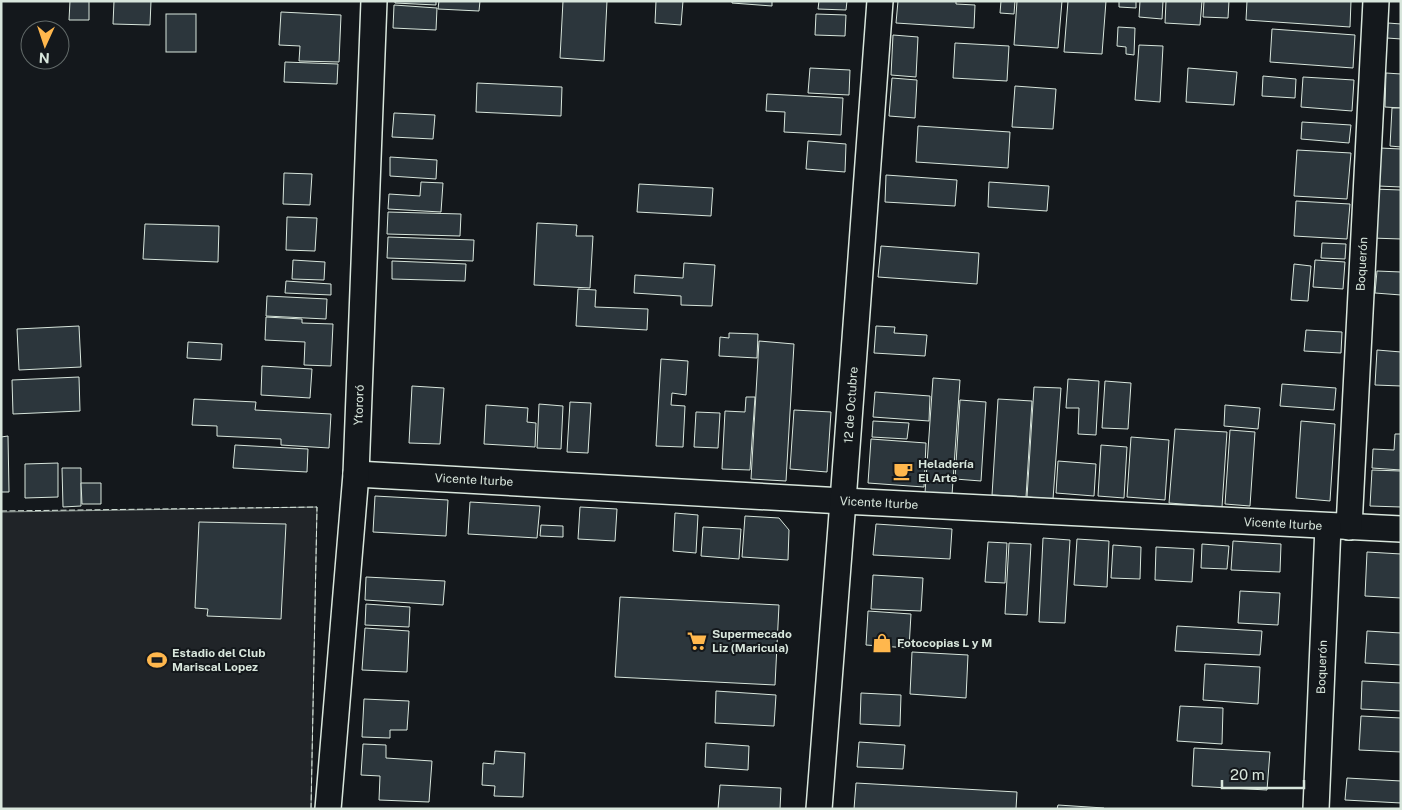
<svg xmlns="http://www.w3.org/2000/svg" width="1402" height="810" font-family="'Public Sans',sans-serif">
  <rect width="100%" height="100%" fill="#14181c"/>
  <!-- green -->
  <polygon fill="#202428" stroke="#939e99" points="317,507 311,809 1,809 1,512"/>
  <!-- building -->
  <g fill="#2c363c" stroke="#d8e6dc">
    <polygon points="70,1 89,1 89,20 69,20"/>
    <polygon points="114,1 151,1 150,25 113,24"/>
    <polygon points="395,1 436,1 436,5 395,3"/>
    <polygon points="439,1 480,1 479,11 438,9"/>
    <polygon points="563,1 607,1 604,61 560,58"/>
    <polygon points="656,1 683,1 681,25 655,23"/>
    <polygon points="732,1 772,1 772,6 732,3"/>
    <polygon points="819,1 847,1 846,10 818,9"/>
    <polygon points="898,1 956,1 956,4 975,5 974,28 896,23"/>
    <polygon points="1001,1 1015,1 1014,14 1000,13"/>
    <polygon points="1017,1 1062,1 1058,48 1014,45"/>
    <polygon points="1068,1 1106,1 1102,54 1064,52"/>
    <polygon points="1119,1 1136,1 1136,8 1119,7"/>
    <polygon points="1140,1 1163,1 1162,19 1139,17"/>
    <polygon points="1166,1 1202,1 1200,25 1165,23"/>
    <polygon points="1204,1 1229,1 1228,18 1203,17"/>
    <polygon points="1247,1 1351,1 1350,27 1246,20"/>
    <polygon points="394,5 437,8 436,30 393,28"/>
    <polygon points="281,12 341,15 339,62 299,61 300,46 279,45"/>
    <rect x="166" y="14" width="30" height="38"/>
    <polygon points="816,14 846,15 845,36 815,35"/>
    <polygon points="1388,23 1401,24 1401,39 1387,38"/>
    <polygon points="1118,27 1135,28 1134,55 1126,54 1126,47 1117,46"/>
    <polygon points="1272,29 1355,35 1353,68 1270,62"/>
    <polygon points="893,35 918,37 916,77 891,75"/>
    <polygon points="955,43 1009,46 1007,81 953,78"/>
    <polygon points="1139,45 1163,46 1160,102 1135,100"/>
    <polygon points="285,62 338,64 337,84 284,82"/>
    <polygon points="810,68 850,70 849,95 808,93"/>
    <polygon points="1188,68 1237,72 1234,105 1186,102"/>
    <polygon points="1386,73 1401,74 1401,108 1385,107"/>
    <polygon points="1263,76 1296,79 1295,98 1262,96"/>
    <polygon points="1303,77 1354,80 1352,111 1301,107"/>
    <polygon points="892,78 917,80 915,118 889,116"/>
    <polygon points="477,83 562,87 561,116 476,112"/>
    <polygon points="1015,86 1056,89 1053,129 1012,127"/>
    <polygon points="767,94 843,98 841,135 784,132 785,112 766,111"/>
    <polygon points="1392,108 1401,108 1401,147 1390,146"/>
    <polygon points="394,113 435,115 433,139 392,137"/>
    <polygon points="1302,122 1351,125 1349,143 1301,139"/>
    <polygon points="918,126 1010,132 1008,168 916,162"/>
    <polygon points="808,141 846,144 845,172 806,169"/>
    <polygon points="1380,148 1401,149 1401,187 1378,186"/>
    <polygon points="1297,150 1351,153 1347,199 1294,196"/>
    <polygon points="390,157 437,160 436,179 390,176"/>
    <polygon points="284,173 312,174 310,205 283,204"/>
    <polygon points="886,175 957,180 955,206 885,202"/>
    <polygon points="421,182 443,183 441,212 388,209 389,194 420,196"/>
    <polygon points="989,182 1049,186 1047,211 988,207"/>
    <polygon points="639,184 713,188 711,216 637,212"/>
    <polygon points="1373,189 1401,190 1401,239 1371,238"/>
    <polygon points="1296,201 1350,204 1347,239 1294,236"/>
    <polygon points="388,212 461,214 460,236 387,234"/>
    <polygon points="287,217 317,218 315,251 286,250"/>
    <polygon points="537,223 577,225 576,236 593,236 590,288 534,285"/>
    <polygon points="145,224 219,226 218,262 143,259"/>
    <polygon points="388,237 474,240 473,261 387,258"/>
    <polygon points="1322,243 1346,244 1345,259 1321,258"/>
    <polygon points="881,246 979,253 977,284 878,277"/>
    <polygon points="293,260 325,262 324,280 292,279"/>
    <polygon points="1315,260 1345,262 1343,289 1313,287"/>
    <polygon points="392,261 466,264 465,281 392,279"/>
    <polygon points="684,263 715,265 712,306 681,305 681,296 634,293 635,275 683,278"/>
    <polygon points="1294,264 1311,266 1308,301 1291,300"/>
    <polygon points="1377,271 1401,272 1401,295 1375,293"/>
    <polygon points="286,281 331,284 331,295 285,293"/>
    <polygon points="578,289 596,290 595,307 648,309 647,330 576,326"/>
    <polygon points="267,296 327,299 326,319 266,316"/>
    <polygon points="266,317 302,319 302,323 333,324 331,366 304,365 305,342 265,340"/>
    <polygon points="79,326 81,367 19,370 17,329"/>
    <polygon points="876,326 895,327 894,333 927,335 925,356 874,353"/>
    <polygon points="1306,330 1342,332 1341,353 1304,351"/>
    <polygon points="729,333 758,334 757,358 719,356 720,337 729,338"/>
    <polygon points="759,341 794,344 786,481 751,479"/>
    <polygon points="188,342 222,344 221,360 187,358"/>
    <polygon points="1377,350 1401,352 1401,386 1375,385"/>
    <polygon points="661,359 688,361 686,395 672,393 671,405 685,406 683,447 656,446"/>
    <polygon points="262,366 312,369 310,398 261,395"/>
    <polygon points="79,377 80,411 13,414 12,380"/>
    <polygon points="933,378 960,380 952,495 925,493"/>
    <polygon points="1068,379 1099,381 1096,435 1078,434 1079,408 1066,408"/>
    <polygon points="1105,381 1131,383 1128,429 1102,428"/>
    <polygon points="1282,384 1336,388 1334,410 1280,406"/>
    <polygon points="412,386 444,388 440,444 409,443"/>
    <polygon points="1034,387 1061,388 1053,499 1027,497"/>
    <polygon points="875,392 930,396 929,421 873,417"/>
    <polygon points="746,397 755,397 750,470 722,469 725,411 745,412"/>
    <polygon points="194,399 256,402 255,410 331,414 329,448 281,445 281,439 217,436 217,426 192,425"/>
    <polygon points="998,399 1032,401 1026,497 992,495"/>
    <polygon points="960,400 986,402 981,481 955,479"/>
    <polygon points="570,402 591,403 588,453 567,452"/>
    <polygon points="539,404 563,406 561,449 537,448"/>
    <polygon points="486,405 528,408 527,422 536,423 535,447 484,444"/>
    <polygon points="1225,405 1260,408 1258,429 1224,426"/>
    <polygon points="794,410 831,412 827,472 790,469"/>
    <polygon points="696,412 720,413 718,448 694,447"/>
    <polygon points="873,421 909,423 907,439 872,437"/>
    <polygon points="1301,421 1335,424 1330,501 1296,498"/>
    <polygon points="1175,429 1227,432 1222,507 1169,503"/>
    <polygon points="1230,430 1255,432 1250,506 1225,504"/>
    <polygon points="1395,434 1401,434 1401,470 1372,468 1373,449 1394,450"/>
    <polygon points="8,436 9,492 1,492 1,437"/>
    <polygon points="1131,437 1169,440 1165,500 1127,497"/>
    <polygon points="871,439 926,443 924,487 868,483"/>
    <polygon points="235,445 308,449 307,472 233,468"/>
    <polygon points="1101,445 1127,447 1124,498 1098,496"/>
    <polygon points="1058,461 1096,464 1094,496 1056,493"/>
    <polygon points="58,463 58,497 25,498 25,464"/>
    <polygon points="62,468 81,468 81,506 63,507"/>
    <polygon points="1372,470 1401,471 1401,507 1370,506"/>
    <polygon points="81,483 101,483 101,504 82,504"/>
    <polygon points="375,496 448,500 446,536 373,532"/>
    <polygon points="470,502 540,506 537,538 468,534"/>
    <polygon points="580,507 617,509 615,541 578,539"/>
    <polygon points="675,513 698,515 696,553 673,551"/>
    <polygon points="745,516 779,518 789,530 788,560 742,557"/>
    <polygon points="199,522 286,524 281,619 207,616 208,609 195,608"/>
    <polygon points="876,524 952,529 950,559 873,555"/>
    <polygon points="541,525 563,526 563,537 540,536"/>
    <polygon points="703,527 741,529 739,559 701,556"/>
    <polygon points="1043,538 1070,540 1065,623 1039,622"/>
    <polygon points="1077,539 1109,541 1107,587 1074,585"/>
    <polygon points="1233,541 1281,544 1280,572 1231,570"/>
    <polygon points="988,542 1007,543 1005,583 985,582"/>
    <polygon points="1009,543 1031,544 1027,615 1005,614"/>
    <polygon points="1202,544 1229,546 1227,569 1201,568"/>
    <polygon points="1113,545 1141,547 1140,579 1111,578"/>
    <polygon points="1156,547 1194,549 1192,582 1155,580"/>
    <polygon points="1367,552 1401,554 1401,598 1365,596"/>
    <polygon points="873,575 923,578 921,611 871,609"/>
    <polygon points="366,577 445,581 443,605 365,600"/>
    <polygon points="1240,591 1280,593 1278,625 1238,623"/>
    <polygon points="620,597 779,605 775,685 615,677"/>
    <polygon points="366,604 410,607 409,627 365,625"/>
    <polygon points="868,611 911,614 909,648 866,645"/>
    <polygon points="1177,626 1262,631 1260,655 1175,651"/>
    <polygon points="365,628 409,631 407,672 362,670"/>
    <polygon points="1367,631 1401,633 1401,665 1365,663"/>
    <polygon points="912,652 968,655 966,698 910,694"/>
    <polygon points="1205,664 1260,667 1258,704 1203,700"/>
    <polygon points="1362,681 1401,683 1401,711 1361,709"/>
    <polygon points="716,691 776,695 774,726 715,723"/>
    <polygon points="861,693 901,695 900,726 860,724"/>
    <polygon points="364,699 409,701 407,730 390,730 390,738 362,737"/>
    <polygon points="1180,706 1223,708 1222,744 1177,741"/>
    <polygon points="1361,716 1401,718 1401,752 1359,750"/>
    <polygon points="859,742 905,745 903,769 857,767"/>
    <polygon points="706,743 749,746 748,770 705,767"/>
    <polygon points="363,744 386,745 386,758 432,761 429,802 379,800 380,776 361,775"/>
    <polygon points="1194,748 1270,752 1267,790 1192,786"/>
    <polygon points="495,751 525,753 523,797 494,796 495,786 482,785 483,763 494,764"/>
    <polygon points="1347,778 1401,781 1401,803 1345,800"/>
    <polygon points="856,783 1017,792 1016,809 854,809"/>
    <polygon points="720,785 781,788 780,809 718,809"/>
    <polygon points="1058,805 1104,808 1104,809 1057,809"/>
  </g>
  <g fill="none" stroke-linecap="round" stroke-linejoin="round">
    <defs>
      <g id="street">
        <polyline points="356,474 843,501 1401,529"/>
        <polyline points="1349,527 1376,1"/>
        <polyline points="328,809 356,474 374,1"/>
        <polyline points="819,809 843,501 880,1"/>
        <polyline points="1316,809 1328,526"/>
      </g>
    </defs>
    <!-- street casing -->
    <use href="#street" stroke="#d8e6dc" stroke-width="28"/>
    <!-- street -->
    <use href="#street" stroke="#14181c" stroke-width="25"/>
    <!-- fence -->
    <polyline stroke="#d8e6dc" stroke-width="1" stroke-dasharray="6 2.5" stroke-linecap="butt" points="1,511 317,507 311,809"/>
  </g>
  <!-- icons -->
  <defs>
    <symbol id="cafe-bare" viewBox="-9 -9 18 18"><path d="M-5.5-4.5H6V0H3Q3 3.5 0 3.5H-2.5Q-5.5 3.5-5.5 0ZM3-3.2v2h1.7v-2ZM-6 4.5H4V6H-6Z" fill="#ffb74d" stroke="#14181c" stroke-width="2.5" paint-order="stroke"/></symbol>
    <symbol id="supermarket-bare" viewBox="-9 -9 18 18"><path d="M-6-5.5h2.5l.6 2H6L4.5 2H-2.5L-4.4-4H-6ZM-1.5 3.2a1.3 1.3 0 1 0 .1 0ZM3 3.2a1.3 1.3 0 1 0 .1 0Z" fill="#ffb74d" stroke="#14181c" stroke-width="2.5" paint-order="stroke"/></symbol>
    <symbol id="shop-bare" viewBox="-9 -9 18 18"><path d="M-5-2.5h2.3a2.7 3.5 0 0 1 5.4 0H5L5.5 6h-11ZM-1.5-2.5h3a1.5 2.3 0 0 0-3 0Z" fill="#ffb74d" stroke="#14181c" stroke-width="2.5" paint-order="stroke"/></symbol>
    <symbol id="stadium-bare" viewBox="-9 -9 18 18"><path d="M0-5a6.5 5 0 1 0 0 10a6.5 5 0 1 0 0-10ZM-3.5-1.8h7v3.6h-7Z" fill="#ffb74d" stroke="#14181c" stroke-width="2.5" paint-order="stroke"/></symbol>
  </defs>
  <g fill-rule="evenodd">
    <use href="#cafe-bare" x="889" y="457" width="28" height="28"/>
    <use href="#supermarket-bare" x="683" y="627" width="28" height="28"/>
    <use href="#shop-bare" x="868" y="629" width="28" height="28"/>
    <use href="#stadium-bare" x="143" y="646" width="28" height="28"/>
  </g>
  <g text-anchor="middle" dominant-baseline="central" stroke-width="4" stroke-linejoin="round" paint-order="stroke">
    <!-- street labels -->
    <g font-size="12" fill="#d8e6dc" stroke="#14181c">
      <text transform="translate(1362 264) rotate(-87)">Boquerón</text>
      <text transform="translate(359 405) rotate(-88)">Ytororó</text>
      <text transform="translate(851 405) rotate(-86)">12 de Octubre</text>
      <text transform="translate(474 480) rotate(3)">Vicente Iturbe</text>
      <text transform="translate(879 503) rotate(3)">Vicente Iturbe</text>
      <text transform="translate(1283 524) rotate(3)">Vicente Iturbe</text>
      <text transform="translate(1322 667) rotate(-88)">Boquerón</text>
    </g>
    <!-- poi labels -->
    <g font-size="12" font-weight="bold" fill="#d8e6dc" stroke="#14181c" text-anchor="start">
      <text x="918" y="464">Heladería<tspan x="918" dy="14">El Arte</tspan></text>
      <text x="712" y="634">Supermecado<tspan x="712" dy="14">Liz (Maricula)</tspan></text>
      <text x="897" y="643">Fotocopias L y M</text>
      <text x="172" y="653">Estadio del Club<tspan x="172" dy="14">Mariscal Lopez</tspan></text>
    </g>
  </g>
  <!-- border -->
  <rect width="1402" height="810" fill="none" stroke="#d8e6dc" stroke-width="5"/>
  <!-- north arrow -->
  <g transform="translate(45 45) rotate(183)"><circle r="24" fill="#14181c" stroke="#626a69"/>
  <path d="M0-4L9 19L0 12L-9 19Z" fill="#ffb74d"/>
  <text y="-8" font-size="14" font-weight="bold" text-anchor="middle" fill="#d8e6dc">N</text>
  </g>
  <!-- scale -->
  <path d="M1222 780v8h82v-8" fill="none" stroke="#d8e6dc" stroke-width="2.5"/>
  <text x="1230" y="780" font-size="15" fill="#d8e6dc" stroke="#14181c" stroke-width="4" paint-order="stroke">20 m</text>
</svg>
